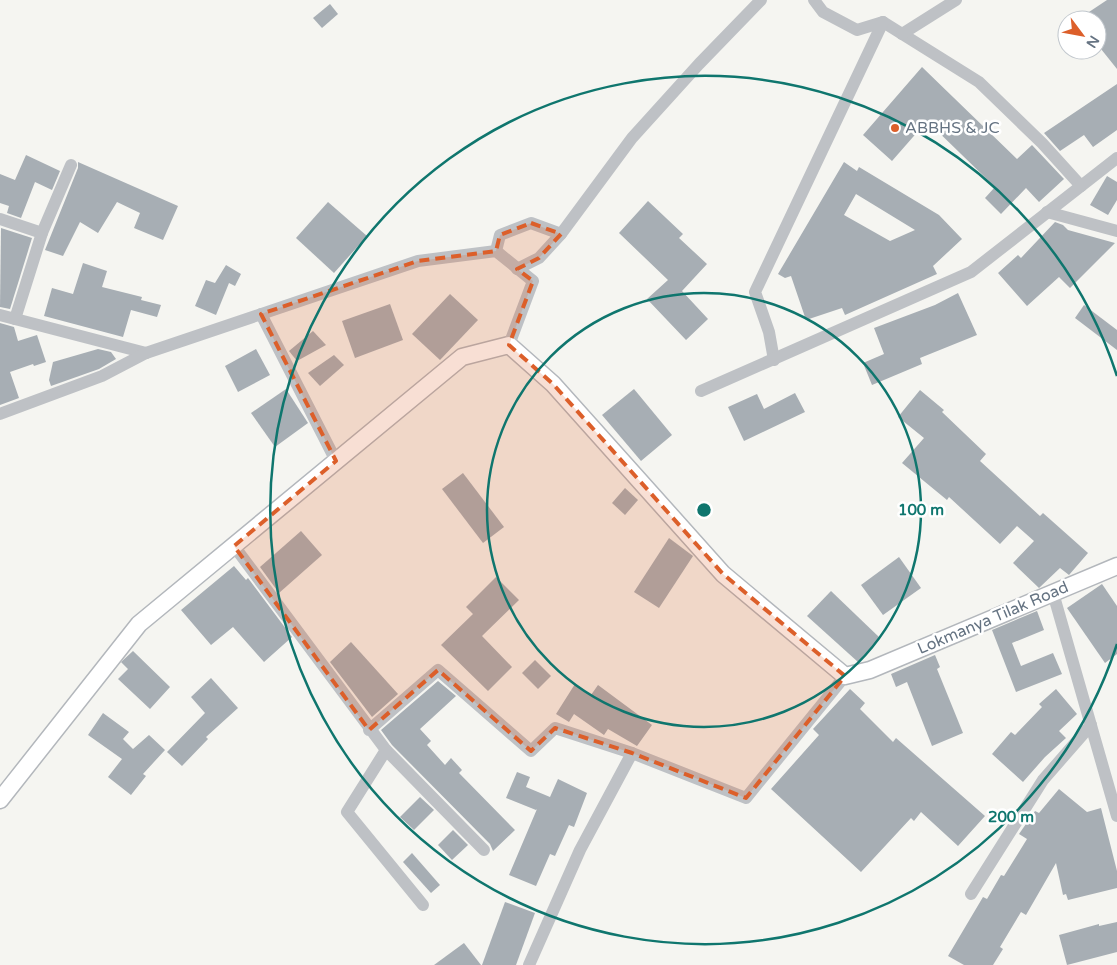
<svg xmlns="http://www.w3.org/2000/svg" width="1117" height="965" font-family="'Varela Round',sans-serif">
  <rect width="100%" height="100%" fill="#f5f5f1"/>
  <!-- building -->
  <g fill="#a7aeb4" fill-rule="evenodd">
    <polygon points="1107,0 1117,0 1117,69 1097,44 1097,20 1077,20"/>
    <polygon points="330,4 338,14 322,28 313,18"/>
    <polygon points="922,67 1017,159 1032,145 1064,179 1039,202 1026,188 1001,214 985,198 995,187 927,121 892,161 863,135"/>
    <polygon points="1117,84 1117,130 1093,147 1084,135 1060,151 1044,133"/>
    <polygon points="26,155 60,171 52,190 35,182 21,218 7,213 9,206 0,203 0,174 15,180"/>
    <polygon points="78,162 178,206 163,240 134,228 140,213 117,202 98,233 80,222 63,256 45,250 78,168"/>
    <path d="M844,162L857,171L859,167L939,215L962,239L933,266L937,274L845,315L842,308L806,320L791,276L785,278L778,274ZM856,194L915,230L890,241L844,215Z"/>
    <polygon points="1107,176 1117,182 1117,200 1108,215 1090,205"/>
    <polygon points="648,201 683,234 679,238 707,264 682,291 708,319 686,340 647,299 668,280 619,233"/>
    <polygon points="328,202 367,236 334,273 296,238"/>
    <polygon points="1055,222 1063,225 1068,230 1115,243 1070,288 1059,277 1027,306 998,273 1018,255 1021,258"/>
    <polygon points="1,228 32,238 10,309 0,307"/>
    <polygon points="83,263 107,271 102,287 142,297 141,300 161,305 157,317 131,310 123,337 44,316 52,288 73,294"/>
    <polygon points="226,265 241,274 235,286 229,283 216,315 195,306 206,280 215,283"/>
    <polygon points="958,293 977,335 920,358 922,364 872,385 863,363 884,354 874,328 935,305"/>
    <polygon points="450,294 478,320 440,360 412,334"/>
    <polygon points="390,304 403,340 355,358 342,321"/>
    <polygon points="1084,305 1117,330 1117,350 1075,318"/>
    <polygon points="0,323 14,327 18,341 37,335 46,362 34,366 33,364 10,372 19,398 0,405"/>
    <polygon points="313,331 326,345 297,361 289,351"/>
    <polygon points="98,349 111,352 116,359 99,369 51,386 49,380 53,362"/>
    <polygon points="256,349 270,375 238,392 225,366"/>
    <polygon points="334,355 344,365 320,386 308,373"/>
    <polygon points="286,389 308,423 275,447 251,413"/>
    <polygon points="634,389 672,435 641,461 602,415"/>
    <polygon points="920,390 944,410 942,412 986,454 980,461 1040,516 1043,513 1088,553 1069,575 1060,568 1039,588 1013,563 1034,541 1017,526 1000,544 949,497 947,500 902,463 924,438 898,417"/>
    <polygon points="795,393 805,412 744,441 728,407 757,394 764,409"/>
    <polygon points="463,473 504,527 483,543 442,489"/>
    <polygon points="625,488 638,500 625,515 612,503"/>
    <polygon points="301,531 322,555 279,593 260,567"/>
    <polygon points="669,538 693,556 659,608 634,592"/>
    <polygon points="899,557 921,588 883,615 861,585"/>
    <polygon points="234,566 246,580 248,578 292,637 264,662 233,627 211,645 181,610"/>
    <polygon points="496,577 519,600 482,636 512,667 488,691 441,645 473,614 466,607"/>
    <polygon points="1102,584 1117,606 1117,654 1105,663 1067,608"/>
    <polygon points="831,591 880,638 858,662 807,616"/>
    <polygon points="1037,611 1044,630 1012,643 1021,666 1053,653 1062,674 1016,692 992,630"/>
    <polygon points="351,642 398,694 372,717 330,662"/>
    <polygon points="133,651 170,687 150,709 118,679 128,669 121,662"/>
    <polygon points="935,655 940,667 937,669 963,733 932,746 907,682 896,687 891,674"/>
    <polygon points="535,660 551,676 538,689 522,673"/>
    <polygon points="211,678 238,708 206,737 208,739 182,766 167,752 205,713 191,697"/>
    <polygon points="438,681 456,696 420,729 431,741 427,745 445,765 451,758 462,770 459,773 515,830 493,851 490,844 392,745 381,730"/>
    <polygon points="575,684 591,695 598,685 652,725 637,746 608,729 604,735 574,714 569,722 556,714"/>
    <polygon points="850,689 865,703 860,709 893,742 896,738 985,816 958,846 921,812 914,821 911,818 861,872 771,789 819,735 813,729"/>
    <polygon points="1056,689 1077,714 1059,731 1066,738 1045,757 1023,782 992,754 1011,732 1015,735 1042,707 1039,704"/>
    <polygon points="103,713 129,732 123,739 133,749 149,735 165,750 143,774 146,776 131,795 108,777 122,759 88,735"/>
    <polygon points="517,772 530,777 526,787 550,797 558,779 587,793 574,827 569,825 555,856 550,854 536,886 509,875 537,809 536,810 506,798"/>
    <polygon points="1059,789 1087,812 1101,808 1117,871 1117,888 1068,900 1066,894 1063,895 1056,863 1026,915 1021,912 1000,947 1003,949 993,965 964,965 948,956 983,897 987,899 1001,875 1004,876 1027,839 1019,834 1035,811 1039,813"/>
    <polygon points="420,797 434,810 414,830 400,817"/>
    <polygon points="453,830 468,845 452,860 438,845"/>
    <polygon points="412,853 440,885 431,893 403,862"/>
    <polygon points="505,902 535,913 516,965 482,965"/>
    <polygon points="1117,922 1117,952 1067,965 1059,935 1099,924 1099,926"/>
    <polygon points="464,943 481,965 434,965"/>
  </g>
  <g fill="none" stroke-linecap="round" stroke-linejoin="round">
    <defs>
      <polyline id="secondary" points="0,800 139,624 462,357 509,345 553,384 723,574 845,676 870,670 1117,566"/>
    </defs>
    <!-- secondary casing -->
    <use href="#secondary" stroke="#b3b7bc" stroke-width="19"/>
    <!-- minor -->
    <g stroke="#bec1c5" stroke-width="12">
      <polyline points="814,0 823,12 857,30 883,22 979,82 1042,143 1081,186"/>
      <polyline points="902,34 956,0"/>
      <polyline points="1047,212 1117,231"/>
      <polyline points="0,219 42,233"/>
      <polyline points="496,251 500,235 531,223 561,234 632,138 699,64 761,0"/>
      <polyline points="517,269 539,258 561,234"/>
      <polyline points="261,314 336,461"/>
      <polyline points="0,315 146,353"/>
      <polyline points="15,319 42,233 71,165"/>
      <polyline points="774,360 769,332 755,292 883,22"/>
      <polyline points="701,391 971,272 1117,158"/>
      <polyline points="0,414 102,376 146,353 418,261 496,251 533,281 509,345"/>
      <polyline points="234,546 386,750 484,850"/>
      <polyline points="1053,593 1117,816"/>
      <polyline points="369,730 438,670 531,751 555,728 632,753 746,798 845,676"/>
      <polyline points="386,750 347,812 423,905"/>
      <polyline points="971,894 1043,780 1091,725"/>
      <polyline points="529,965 580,850 632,753"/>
    </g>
    <!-- secondary -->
    <use href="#secondary" stroke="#fff" stroke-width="16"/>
  </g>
  <!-- marked area -->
  <path fill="#dc5f2a" fill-opacity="0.2" stroke="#dc5f2a" stroke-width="4" stroke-dasharray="10 6" stroke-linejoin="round" d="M531,223L561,234L539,258L517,269L533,281L509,345L553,384L723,574L845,676L746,798L632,753L555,728L531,751L438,670L369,730L234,546L336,461L261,314L418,261L496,251L500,235Z"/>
  <!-- distance rings -->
  <g fill="none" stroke="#0f766e" stroke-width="2.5">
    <circle cx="704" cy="510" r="217"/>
    <path d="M1117 644A434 434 0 1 1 1117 376"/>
  </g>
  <!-- markers -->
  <circle fill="#dc5f2a" stroke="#fff" stroke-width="2" cx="895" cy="128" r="5"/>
  <g text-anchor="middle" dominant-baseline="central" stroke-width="5" stroke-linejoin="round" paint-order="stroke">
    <!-- poi labels -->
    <g font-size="16" fill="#657382" stroke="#fff" text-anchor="start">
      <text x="905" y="128">ABBHS &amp; JC</text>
    </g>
    <!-- street labels -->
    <g font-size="16" fill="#657382" stroke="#fff">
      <text transform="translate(993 618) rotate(-23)">Lokmanya Tilak Road</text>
    </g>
  </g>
  <circle cx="704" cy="510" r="8" fill="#0f766e" stroke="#fff" stroke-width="2.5"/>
  <g font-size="15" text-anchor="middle" font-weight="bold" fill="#0f766e" stroke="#fff" stroke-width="5" stroke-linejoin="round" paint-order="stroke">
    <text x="921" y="515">100 m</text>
    <text x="1011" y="822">200 m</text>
  </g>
  <!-- north arrow -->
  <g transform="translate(1082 35) rotate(122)"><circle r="24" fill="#ffffff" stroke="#c1c7cd"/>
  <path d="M0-4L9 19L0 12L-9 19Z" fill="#dc5f2a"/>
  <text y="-8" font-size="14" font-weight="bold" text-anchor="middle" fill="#657382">N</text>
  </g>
</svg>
